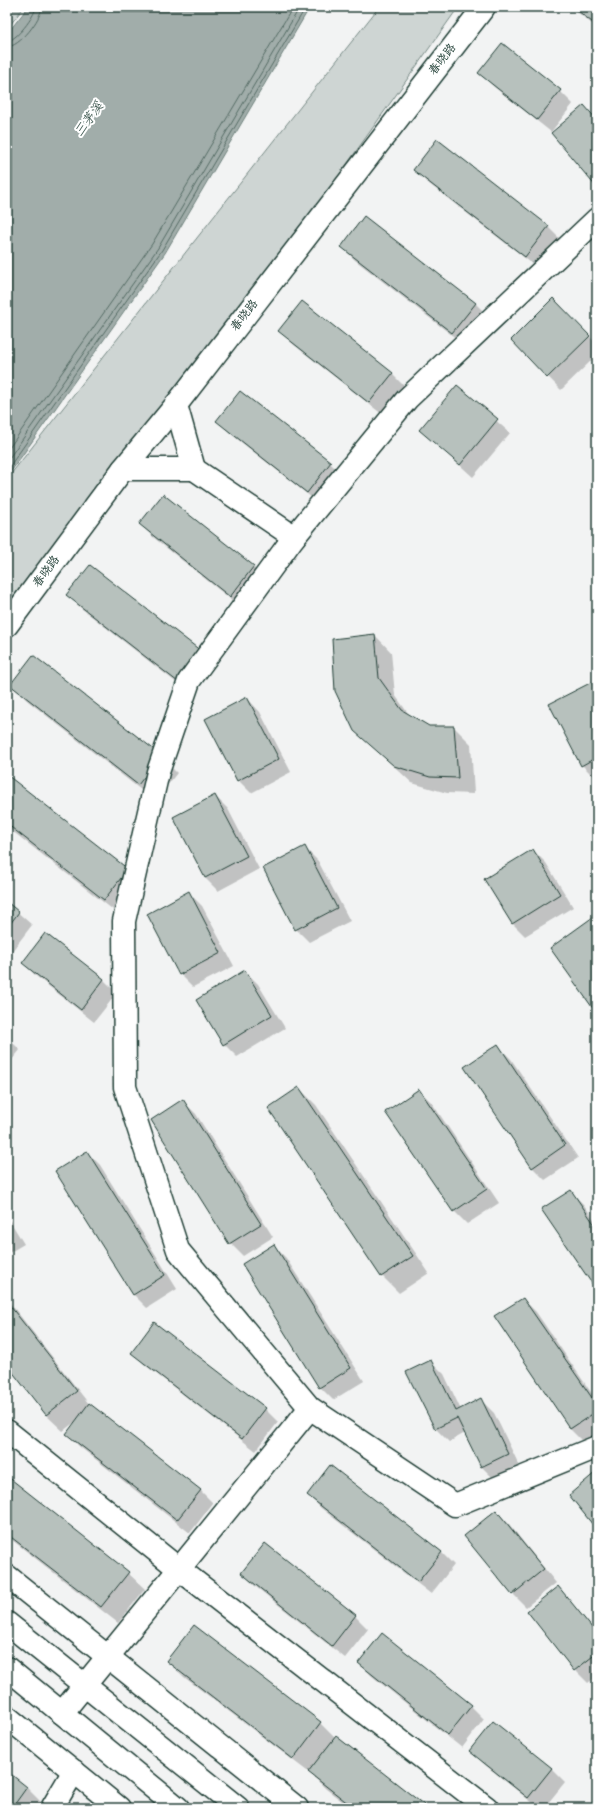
<svg xmlns="http://www.w3.org/2000/svg" width="604" height="1815" font-family="Dekko,'LXGW WenKai TC',sans-serif">
  <rect width="100%" height="100%" fill="#f2f3f3"/>
  <filter id="ink" filterUnits="userSpaceOnUse"><feTurbulence type="fractalNoise" baseFrequency=".025" numOctaves="2"/><feDisplacementMap in="SourceGraphic" scale="8" xChannelSelector="R" yChannelSelector="G"/><feConvolveMatrix kernelMatrix="1 2 1 2 8 2 1 2 1" color-interpolation-filters="sRGB"/></filter>
  <g filter="url(#ink)">
    <!-- green -->
    <g fill="#ced5d3" stroke="#768984">
      <polygon points="7,7 24,7 7,29"/>
      <polygon points="379,7 454,7 457,9 176,405 7,625 7,479"/>
    </g>
    <!-- water -->
    <polygon fill="#a1adaa" stroke="#6d807b" points="28,7 310,7 165,253 7,477 7,34"/>
    <!-- shadow -->
    <g fill="#0003">
      <polygon points="571,7 597,7 597,28"/>
      <polygon points="502,44 560,91 573,104 551,132 493,86 480,73"/>
      <polygon points="415,170 548,227 561,240 539,269 428,183"/>
      <polygon points="342,247 475,303 488,316 466,346 355,260"/>
      <polygon points="553,300 597,344 597,355 561,390 512,340"/>
      <polygon points="280,331 392,374 405,387 383,415 293,344"/>
      <polygon points="457,386 510,433 473,477 421,430"/>
      <polygon points="218,421 330,463 343,476 321,505 231,434"/>
      <polygon points="140,524 253,567 266,580 243,609 153,537"/>
      <polygon points="90,566 191,694 81,608 68,595"/>
      <polygon points="375,635 391,652 395,695 410,716 428,727 454,727 471,744 474,794 447,793 412,783 355,730"/>
      <polygon points="591,683 597,689 597,777 595,778 582,765"/>
      <polygon points="11,685 160,756 177,773 155,801 28,701"/>
      <polygon points="247,698 260,712 291,772 251,793 238,780"/>
      <polygon points="7,776 127,870 144,887 121,916 7,827"/>
      <polygon points="215,796 228,809 259,869 218,891 205,878"/>
      <polygon points="305,848 318,861 350,921 309,942 296,929"/>
      <polygon points="533,850 546,863 573,907 525,936 512,923"/>
      <polygon points="189,893 202,906 234,966 193,987 180,974"/>
      <polygon points="7,903 32,925 9,955 7,953"/>
      <polygon points="46,934 104,980 117,993 94,1022 36,976 23,963"/>
      <polygon points="245,971 258,984 285,1028 237,1057 224,1044"/>
      <polygon points="7,1037 20,1050 7,1066"/>
      <polygon points="498,1046 511,1059 578,1158 545,1180 532,1167"/>
      <polygon points="299,1088 316,1105 429,1273 399,1293 382,1276 269,1108"/>
      <polygon points="419,1090 432,1103 499,1203 467,1224 454,1211"/>
      <polygon points="183,1101 196,1114 273,1237 243,1256 230,1243"/>
      <polygon points="87,1152 100,1165 177,1289 147,1308 134,1295"/>
      <polygon points="571,1192 584,1205 597,1224 597,1290"/>
      <polygon points="7,1216 24,1244 7,1254"/>
      <polygon points="273,1245 286,1258 364,1381 333,1400 320,1387 243,1264"/>
      <polygon points="7,1299 89,1404 200,1490 213,1503 190,1533 80,1447 67,1434 76,1421 63,1431 46,1415 7,1364"/>
      <polygon points="523,1299 536,1312 597,1401 597,1432 583,1442 570,1429"/>
      <polygon points="132,1352 265,1409 278,1422 256,1451 145,1365"/>
      <polygon points="431,1361 444,1374 461,1410 481,1400 494,1413 520,1467 495,1480 482,1467 465,1433 449,1442 436,1429 408,1372"/>
      <polygon points="7,1478 128,1573 145,1589 118,1623 7,1536"/>
      <polygon points="308,1495 441,1552 454,1565 431,1594 321,1508"/>
      <polygon points="496,1511 509,1524 556,1583 526,1607 513,1594 466,1536"/>
      <polygon points="242,1573 355,1616 368,1629 345,1658 255,1586"/>
      <polygon points="558,1587 597,1633 597,1676 588,1683 575,1670 528,1611"/>
      <polygon points="167,1661 320,1723 335,1738 426,1808 351,1808 326,1789 311,1774 184,1677"/>
      <polygon points="359,1663 471,1706 484,1719 462,1748 372,1676"/>
      <polygon points="494,1722 552,1769 565,1782 544,1808 539,1808 484,1764 471,1751"/>
      <polygon points="7,1772 27,1788 43,1804 41,1808 7,1808"/>
    </g>
    <g fill="none" stroke-linecap="round" stroke-linejoin="round">
      <!-- shore -->
      <g stroke="#536a63" stroke-width="1">
        <path d="M7,41C16,41 35,16 36,7"/>
        <path d="M7,47C20,47 41,19 42,7"/>
        <polyline points="7,451 152,244 293,7"/>
        <polyline points="7,461 158,248 300,7"/>
        <polyline points="7,470 162,250 306,7"/>
      </g>
    </g>
    <!-- building -->
    <g fill="#b7c1bd" stroke="#1f3d34">
      <polygon points="573,7 597,7 597,26"/>
      <polygon points="502,43 561,90 537,120 478,73"/>
      <polygon points="584,105 597,120 597,188 551,133"/>
      <polygon points="437,139 549,226 525,257 413,170"/>
      <polygon points="364,216 476,303 452,333 341,247"/>
      <polygon points="553,298 590,336 547,378 511,340"/>
      <polygon points="302,301 393,373 369,403 278,331"/>
      <polygon points="457,385 498,419 460,465 419,430"/>
      <polygon points="240,391 331,462 307,493 216,421"/>
      <polygon points="163,494 254,566 230,597 139,524"/>
      <polygon points="90,565 201,651 178,682 66,595"/>
      <polygon points="375,634 379,678 402,710 429,726 454,726 458,778 430,777 394,766 354,731 335,691 332,639"/>
      <polygon points="33,655 161,755 138,785 10,685"/>
      <polygon points="592,682 597,693 597,757 581,766 549,704"/>
      <polygon points="247,697 279,759 237,781 205,719"/>
      <polygon points="7,775 128,869 104,900 7,824"/>
      <polygon points="215,795 247,856 205,878 173,817"/>
      <polygon points="305,846 337,908 295,930 263,868"/>
      <polygon points="533,849 560,894 512,924 484,879"/>
      <polygon points="189,891 221,953 179,975 147,914"/>
      <polygon points="7,902 19,912 7,928"/>
      <polygon points="593,917 597,923 597,1014 550,948"/>
      <polygon points="45,933 104,979 81,1010 22,963"/>
      <polygon points="245,970 272,1015 223,1045 196,1000"/>
      <polygon points="498,1044 565,1145 532,1168 464,1067"/>
      <polygon points="299,1087 413,1256 381,1277 268,1108"/>
      <polygon points="419,1089 487,1189 453,1212 385,1112"/>
      <polygon points="183,1099 261,1224 229,1244 151,1120"/>
      <polygon points="87,1151 165,1275 133,1295 55,1171"/>
      <polygon points="571,1190 597,1228 597,1291 541,1209"/>
      <polygon points="274,1244 351,1368 319,1388 242,1264"/>
      <polygon points="523,1298 597,1405 597,1411 570,1429 494,1316"/>
      <polygon points="7,1302 77,1391 46,1415 7,1365"/>
      <polygon points="154,1322 266,1408 242,1439 131,1353"/>
      <polygon points="431,1360 456,1411 481,1398 508,1454 481,1467 457,1418 435,1429 406,1372"/>
      <polygon points="89,1403 201,1490 177,1520 66,1434"/>
      <polygon points="330,1465 442,1552 418,1582 307,1495"/>
      <polygon points="597,1471 597,1530 569,1495"/>
      <polygon points="7,1476 129,1572 101,1607 7,1534"/>
      <polygon points="496,1510 544,1569 512,1595 464,1536"/>
      <polygon points="265,1543 356,1615 332,1646 241,1573"/>
      <polygon points="558,1586 597,1634 597,1653 574,1671 527,1611"/>
      <polygon points="194,1625 321,1722 293,1759 166,1661"/>
      <polygon points="382,1633 472,1705 448,1735 358,1663"/>
      <polygon points="493,1721 552,1768 528,1798 469,1751"/>
      <polygon points="336,1736 428,1808 354,1808 308,1772"/>
      <polygon points="7,1771 27,1787 12,1808 7,1808"/>
    </g>
    <g fill="none" stroke-linecap="round" stroke-linejoin="round">
      <defs>
        <g id="minor">
          <polyline points="597,219 407,399 294,537 189,681 158,772 124,921 125,1087 178,1250 310,1408 455,1505 597,1447"/>
          <polyline points="123,469 194,469 176,405"/>
          <polyline points="194,469 294,537"/>
          <polyline points="7,625 123,469 176,405 484,7"/>
          <polyline points="7,1431 179,1569 487,1808"/>
          <polyline points="7,1576 297,1808"/>
          <polyline points="62,1713 310,1408"/>
          <polyline points="7,1717 119,1808"/>
          <polyline points="52,1808 74,1771"/>
        </g>
        <g id="major">
          <polyline points="7,1623 238,1808"/>
          <polyline points="7,1668 178,1808"/>
        </g>
      </defs>
      <!-- minor casing -->
      <use href="#minor" stroke="#1f3d34" stroke-width="25"/>
      <!-- major casing -->
      <use href="#major" stroke="#1f3d34" stroke-width="25"/>
      <!-- minor -->
      <use href="#minor" stroke="#fff" stroke-width="22"/>
      <!-- major -->
      <use href="#major" stroke="#fff" stroke-width="22"/>
    </g>
  </g>
  <g text-anchor="middle" dominant-baseline="central" stroke-width="4" stroke-linejoin="round" paint-order="stroke">
    <!-- street labels -->
    <g font-size="12" fill="#1f3d34" stroke="#fff">
      <text transform="translate(443 60) rotate(-52)">春晓路</text>
      <text transform="translate(245 316) rotate(-52)">春晓路</text>
      <text transform="translate(47 572) rotate(-53)">春晓路</text>
    </g>
    <!-- water labels -->
    <g font-size="13" font-style="italic" fill="#465f57" stroke="#fff">
      <text transform="translate(90 120) rotate(-54)">三茅溪</text>
    </g>
  </g>
  <!-- margin -->
  <rect width="604" height="1815" fill="none" stroke="#fff" stroke-width="24"/>
  <rect x="12" y="12" width="580" height="1791" fill="none" stroke="#1f3d34" stroke-width="1.5" filter="url(#ink)"/>
</svg>
